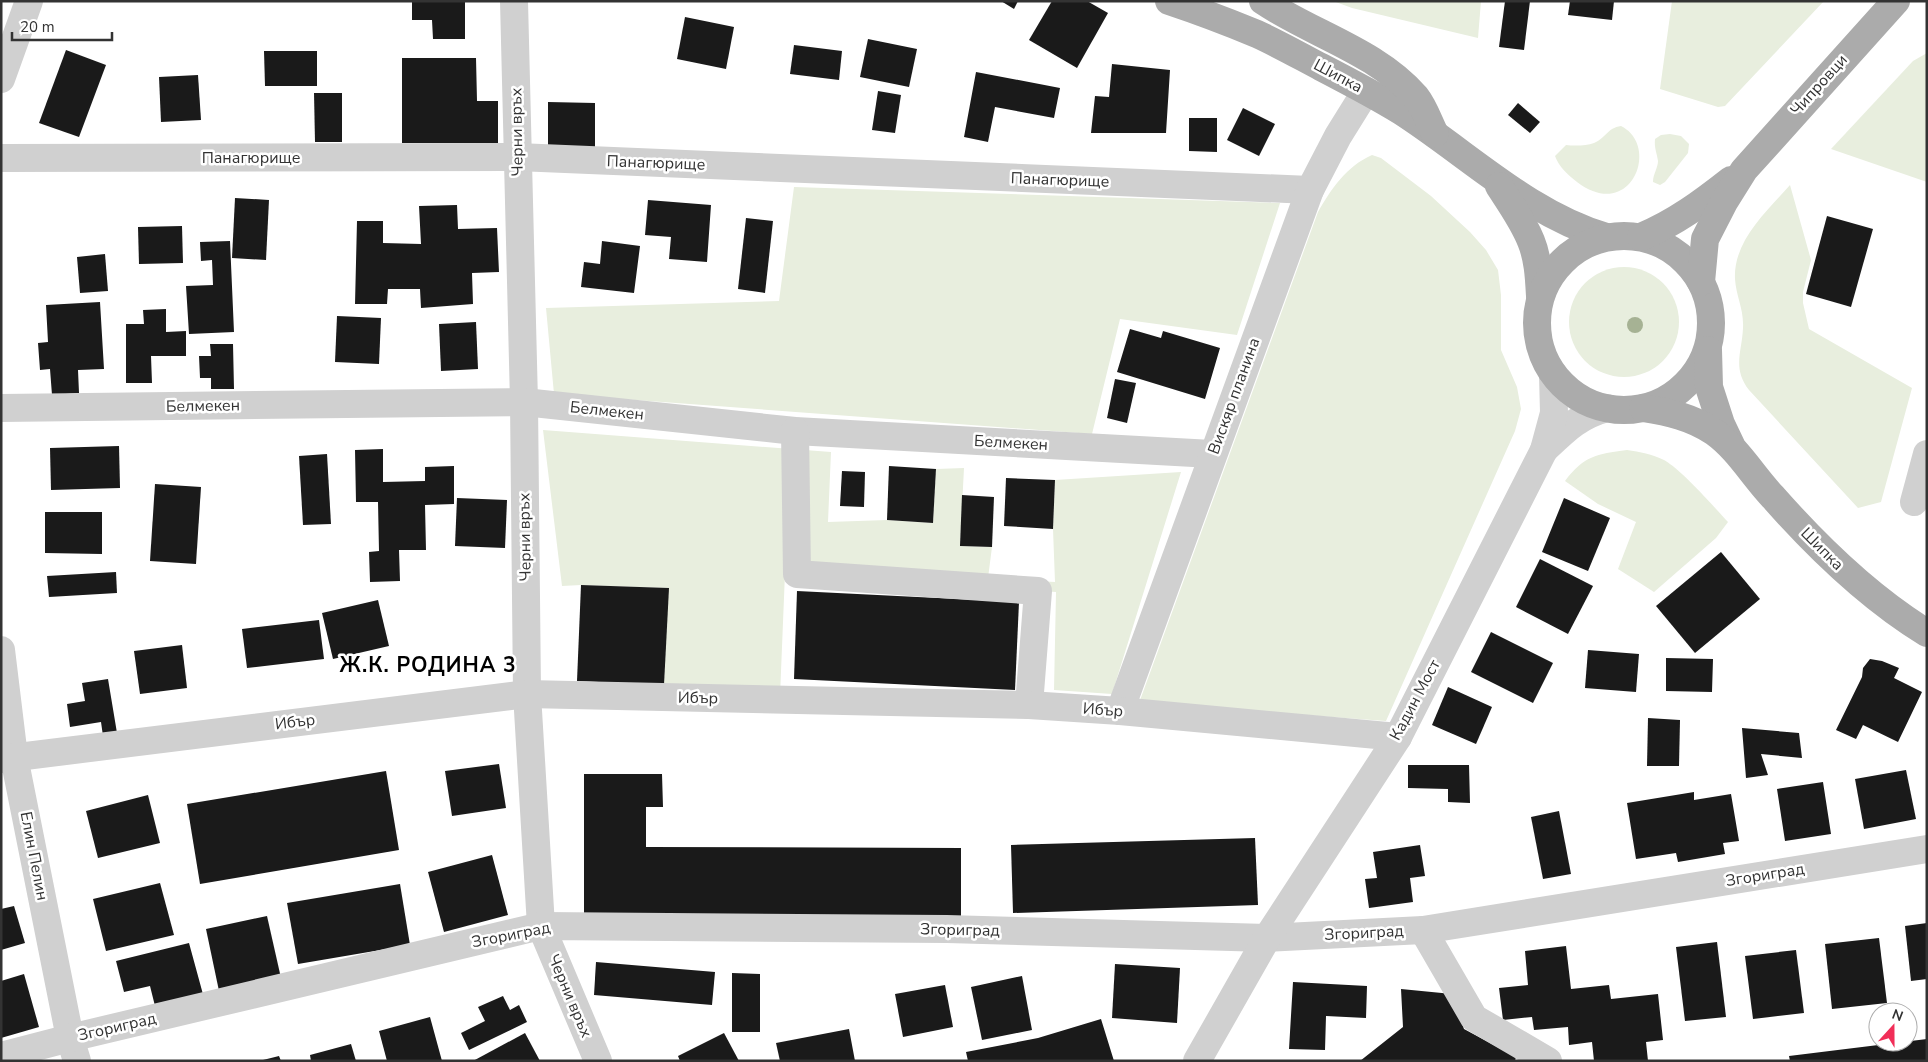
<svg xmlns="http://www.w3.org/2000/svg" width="1928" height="1062" font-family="'Nunito Sans',sans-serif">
  <rect width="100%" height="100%" fill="#fff"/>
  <!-- green -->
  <g fill="#e8eede">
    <polygon points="1333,1 1481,1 1478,38 1352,8"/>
    <polygon points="1672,1 1824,1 1725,106 1718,107 1660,89"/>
    <polygon points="1927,53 1927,182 1831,149 1913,61"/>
    <path d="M1621,126C1661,146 1631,223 1577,182C1568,175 1559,167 1555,156L1566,145C1574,146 1586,146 1594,143C1606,138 1607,128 1621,126Z"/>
    <path d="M1670,134L1681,136L1689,144L1688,153L1665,182L1660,185L1653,182C1653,174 1658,168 1658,161C1657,153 1654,148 1655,139L1661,135Z"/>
    <path d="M1372,155L1381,158L1431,196L1470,232L1486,250L1498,270L1501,295V350L1517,387L1521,409L1515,431L1386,721L1139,703L1318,212C1331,189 1347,166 1372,155Z"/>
    <path d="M1790,185L1811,260L1803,292V303L1809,329L1912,388L1881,502L1858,508L1749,390C1732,368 1742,352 1743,328C1744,309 1736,296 1735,279C1733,241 1767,211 1790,185Z"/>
    <polygon points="794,187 1280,203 1237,335 1120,319 1092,434 554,394 546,308 779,301"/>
    <circle cx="1624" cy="322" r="55"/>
    <polygon points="543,430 831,452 828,522 887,520 933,523 936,469 964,468 960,546 992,547 988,578 1055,582 1053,529 1055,480 1181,472 1112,694 1054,690 1056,592 785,573 780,696 664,685 668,588 581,585 562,586"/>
    <path d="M1627,450C1640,452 1652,454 1664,460C1683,471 1712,505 1728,522L1716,538L1654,592L1618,569L1636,522L1598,504L1565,481C1584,456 1596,454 1627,450Z"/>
  </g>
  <!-- building -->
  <g fill="#1a1a1a">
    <polygon points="412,1 465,1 465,39 433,39 432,20 412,20"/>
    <polygon points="1001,1 1018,1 1014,9"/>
    <polygon points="1052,1 1087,1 1108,13 1077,68 1029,40"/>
    <polygon points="1505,1 1530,1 1524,50 1499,47"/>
    <polygon points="1570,1 1614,1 1612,20 1568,15"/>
    <polygon points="685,17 734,27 726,69 677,59"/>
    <polygon points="868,39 917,49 909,87 860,77"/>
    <polygon points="794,45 842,51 839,80 790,74"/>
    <polygon points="66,50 106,65 79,137 39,123"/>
    <polygon points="264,51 317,51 317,86 265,86"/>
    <polygon points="402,58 476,58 477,101 498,101 498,143 402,143"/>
    <polygon points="1112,64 1170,70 1166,133 1091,133 1095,96 1109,97"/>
    <polygon points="976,72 1060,88 1054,118 995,107 988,142 964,137"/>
    <polygon points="198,75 201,120 161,122 159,77"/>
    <polygon points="878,91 901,95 895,133 872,130"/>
    <polygon points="314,93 342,93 342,142 315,142"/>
    <polygon points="548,102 595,103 595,148 548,148"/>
    <polygon points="1518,103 1540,122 1530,133 1508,115"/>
    <polygon points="1243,108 1275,124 1259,156 1227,140"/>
    <polygon points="1189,118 1217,118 1217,152 1189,151"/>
    <polygon points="235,198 269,200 266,260 232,258"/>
    <polygon points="648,200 711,205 707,262 669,259 671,237 645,235"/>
    <polygon points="457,205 458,229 497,228 499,272 472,273 473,304 421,308 420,289 388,289 387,304 355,304 357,221 383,221 383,243 421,244 419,206"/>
    <polygon points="1827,216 1873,229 1851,307 1806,294"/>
    <polygon points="746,218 773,221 765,293 738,289"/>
    <polygon points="182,226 183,263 139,264 138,227"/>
    <polygon points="230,241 234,332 189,334 186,286 213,285 212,260 201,261 200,242"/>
    <polygon points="602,241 640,246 634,293 581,287 584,262 600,264"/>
    <polygon points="105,254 108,291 80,293 77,257"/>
    <polygon points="100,302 104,369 78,370 79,393 52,395 50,369 40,370 38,343 48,342 46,305"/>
    <polygon points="166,309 166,332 186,331 186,356 151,356 152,383 126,383 126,324 144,324 143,310"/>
    <polygon points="337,316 381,318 379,364 335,362"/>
    <polygon points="476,322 478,369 441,371 439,324"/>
    <polygon points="1130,329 1161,338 1163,331 1220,348 1205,399 1117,372"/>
    <polygon points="210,344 233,344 234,389 211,389 211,378 200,378 199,356 211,356"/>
    <polygon points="1115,379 1136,383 1127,423 1107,418"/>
    <polygon points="119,446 120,488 51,490 50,448"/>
    <polygon points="383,449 383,482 425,481 425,467 454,466 454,504 425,505 426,550 399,550 400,581 370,582 369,552 379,551 378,502 356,502 355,450"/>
    <polygon points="327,454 331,524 303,525 299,456"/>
    <polygon points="889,466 936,469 933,523 887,520"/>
    <polygon points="842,471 865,472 864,507 840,506"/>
    <polygon points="1006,478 1055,480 1053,529 1004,526"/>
    <polygon points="155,484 201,487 196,564 150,561"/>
    <polygon points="962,495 994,497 992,547 960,546"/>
    <polygon points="457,498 507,500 505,548 455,546"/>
    <polygon points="1564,498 1610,518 1588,571 1542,552"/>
    <polygon points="45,512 102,512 102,554 45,553"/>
    <polygon points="1721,552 1760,599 1695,653 1656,606"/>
    <polygon points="1540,559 1593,586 1568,634 1516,607"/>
    <polygon points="116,572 117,593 49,597 47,576"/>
    <polygon points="581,585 669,588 664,685 577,681"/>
    <polygon points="797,591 1019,602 1015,690 794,679"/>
    <polygon points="378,600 389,646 333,659 322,613"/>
    <polygon points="319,620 324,659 247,668 242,629"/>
    <polygon points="1491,632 1553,663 1533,703 1471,672"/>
    <polygon points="182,645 187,688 140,694 134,651"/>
    <polygon points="1588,650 1639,654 1636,692 1585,688"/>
    <polygon points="1666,658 1713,659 1712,692 1666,691"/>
    <polygon points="1870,659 1882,661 1899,668 1894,678 1922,692 1898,742 1863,725 1856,739 1836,730 1862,677 1863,668"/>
    <polygon points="108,679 117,733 103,736 101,722 70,727 67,704 85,701 82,683"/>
    <polygon points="1448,687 1492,707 1476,744 1432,725"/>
    <polygon points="1648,718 1680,720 1679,766 1647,766"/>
    <polygon points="1742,728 1799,733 1802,758 1761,754 1768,775 1746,778"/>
    <polygon points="499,764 506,808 452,816 445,771"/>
    <polygon points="1408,765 1469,765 1470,803 1448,802 1448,789 1408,788"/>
    <polygon points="1906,770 1916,819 1864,829 1855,779"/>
    <polygon points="386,771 399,850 200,884 187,804"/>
    <polygon points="584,774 662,774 663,807 646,807 646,847 961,848 961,920 584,921"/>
    <polygon points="1823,782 1831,834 1785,841 1777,789"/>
    <polygon points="1694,792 1694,800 1731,794 1739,841 1723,843 1725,854 1678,862 1676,853 1636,859 1627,803"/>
    <polygon points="148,795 160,843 98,858 86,811"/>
    <polygon points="1559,811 1571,874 1543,879 1531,817"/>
    <polygon points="1255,838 1258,905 1013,913 1011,845"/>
    <polygon points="1420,845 1425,876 1410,878 1413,902 1369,908 1365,879 1377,878 1373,852"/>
    <polygon points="492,855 508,915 444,932 428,872"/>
    <polygon points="160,883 174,935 106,951 93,899"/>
    <polygon points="400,884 410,945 298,964 287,903"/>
    <polygon points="14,906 25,943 1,950 1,909"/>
    <polygon points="267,916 281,978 219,991 206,929"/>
    <polygon points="1927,923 1927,979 1911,981 1905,926"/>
    <polygon points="1879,938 1887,1003 1832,1009 1825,944"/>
    <polygon points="1717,942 1726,1017 1685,1021 1676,947"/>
    <polygon points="189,943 204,998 156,1010 150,986 124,992 116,961"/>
    <polygon points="1566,946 1571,989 1609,985 1611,999 1658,994 1663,1040 1646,1042 1648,1061 1594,1061 1592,1042 1569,1045 1568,1027 1534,1030 1532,1017 1503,1020 1499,988 1528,985 1525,951"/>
    <polygon points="1796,950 1804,1013 1753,1019 1745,956"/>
    <polygon points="596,962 715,972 712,1005 594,995"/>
    <polygon points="1115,964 1180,968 1177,1023 1112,1018"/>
    <polygon points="732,973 760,974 760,1032 732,1032"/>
    <polygon points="24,974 39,1027 1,1038 1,981"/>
    <polygon points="1022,976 1032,1030 982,1040 971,987"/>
    <polygon points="1293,982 1367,986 1366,1018 1326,1016 1325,1050 1289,1049"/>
    <polygon points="945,985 953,1027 903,1037 895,994"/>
    <polygon points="1401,989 1452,994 1464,1029 1516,1057 1515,1061 1360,1061 1403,1027"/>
    <polygon points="503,996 510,1010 519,1005 527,1022 469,1050 461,1033 485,1021 478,1007"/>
    <polygon points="430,1017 442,1061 387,1061 379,1031"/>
    <polygon points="1101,1019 1114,1061 968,1061 966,1052 1038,1038"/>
    <polygon points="849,1029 855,1061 780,1061 776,1043"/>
    <polygon points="525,1033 540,1061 473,1061"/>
    <polygon points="724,1033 739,1061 680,1061 678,1056"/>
    <polygon points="1927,1039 1927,1061 1790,1061 1789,1056"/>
    <polygon points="351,1044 356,1061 311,1061 310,1055"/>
    <polygon points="279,1056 281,1061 263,1061 263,1060"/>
  </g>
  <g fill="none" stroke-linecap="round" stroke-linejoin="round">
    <!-- minor -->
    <g stroke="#d0d0d0" stroke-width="28">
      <polyline points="514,1 524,402 527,694 541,926 598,1061"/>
      <polyline points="1,79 29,1"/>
      <polyline points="1,158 517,157 1310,190"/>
      <polyline points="1,408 524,402 795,431 1212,454"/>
      <polyline points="795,431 797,574 1038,591 1029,705"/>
      <path d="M1544,450C1565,430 1578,416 1607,408"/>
      <polyline points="1914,502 1927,454"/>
      <polyline points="1,650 14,757 70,1038 77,1061"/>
      <polyline points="1120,711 1310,190 1338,136 1366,91"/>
      <polyline points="1,759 527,694 1029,705 1120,711 1398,737"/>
      <polyline points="1423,930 1474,1018 1548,1061"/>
      <polyline points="1,1056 70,1038 541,926 947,929 1267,938 1423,930 1927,849"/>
      <polyline points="1197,1061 1267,938 1398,737 1544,450 1554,413 1553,374"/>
    </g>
    <!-- major -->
    <g stroke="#ababab" stroke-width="28">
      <path d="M1169,1C1199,11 1228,22 1257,34C1279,44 1300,56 1321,67C1348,81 1375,95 1401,111C1468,154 1528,214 1606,237"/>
      <path d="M1263,1C1312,34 1376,51 1416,97C1424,107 1429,122 1435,134"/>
      <path d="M1499,186C1510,203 1523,221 1531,241C1538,258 1539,277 1540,296"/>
      <circle cx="1624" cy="323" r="87"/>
      <path d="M1641,237C1675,223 1703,202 1731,180"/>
      <polyline points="1701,282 1705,239 1724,202 1744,170 1896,1"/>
      <polyline points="1708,350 1709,387 1721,424 1731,445"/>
      <path d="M1643,408C1668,412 1692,417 1714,432C1738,449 1753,476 1773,497C1818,548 1868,597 1927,633"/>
    </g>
  </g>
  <!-- trees -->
  <circle fill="#a6b294" cx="1635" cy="325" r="8"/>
  <g text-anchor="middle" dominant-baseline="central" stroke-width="5" stroke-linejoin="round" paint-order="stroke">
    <!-- street labels -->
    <g font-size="16" fill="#333" stroke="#fff">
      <text transform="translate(1338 76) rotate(28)">Шипка</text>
      <text transform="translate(1819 85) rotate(-48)">Чипровци</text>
      <text transform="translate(517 132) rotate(-91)">Черни връх</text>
      <text x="251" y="158">Панагюрище</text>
      <text transform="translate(656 163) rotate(2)">Панагюрище</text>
      <text transform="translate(1060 180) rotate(2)">Панагюрище</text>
      <text transform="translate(1234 396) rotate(-70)">Вискяр планина</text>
      <text transform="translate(203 406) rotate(-1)">Белмекен</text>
      <text transform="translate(607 411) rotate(6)">Белмекен</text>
      <text transform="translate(1011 443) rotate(3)">Белмекен</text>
      <text transform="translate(525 537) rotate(-91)">Черни връх</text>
      <text transform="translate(1822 549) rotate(45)">Шипка</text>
      <text transform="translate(698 698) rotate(1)">Ибър</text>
      <text transform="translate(1415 700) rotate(-62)">Кадин Мост</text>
      <text transform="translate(1103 710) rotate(4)">Ибър</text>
      <text transform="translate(295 722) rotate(-7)">Ибър</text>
      <text transform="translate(34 856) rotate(79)">Елин Пелин</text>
      <text transform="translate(1765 875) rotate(-9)">Згориград</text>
      <text transform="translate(960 930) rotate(1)">Згориград</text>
      <text transform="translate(1364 933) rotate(-3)">Згориград</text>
      <text transform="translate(511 935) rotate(-11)">Згориград</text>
      <text transform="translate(570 996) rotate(67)">Черни връх</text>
      <text transform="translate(117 1027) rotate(-13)">Згориград</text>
    </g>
    <!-- district labels -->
    <g font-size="21" font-weight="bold" letter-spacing="1" fill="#000" stroke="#fff">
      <text x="428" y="665">Ж.К. РОДИНА 3</text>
    </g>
  </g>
  <!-- border -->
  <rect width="1928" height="1062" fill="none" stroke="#333333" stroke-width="5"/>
  <!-- north arrow -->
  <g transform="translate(1893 1027) rotate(21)"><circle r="24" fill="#ffffff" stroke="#adadad"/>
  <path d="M0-4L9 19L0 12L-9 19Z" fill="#f12e58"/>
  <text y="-8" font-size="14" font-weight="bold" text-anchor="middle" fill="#333333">N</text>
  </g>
  <!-- scale -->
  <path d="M12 32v8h100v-8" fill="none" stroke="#333333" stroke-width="2.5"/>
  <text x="20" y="32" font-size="15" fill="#333333" stroke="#ffffff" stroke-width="4" paint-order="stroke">20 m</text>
</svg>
